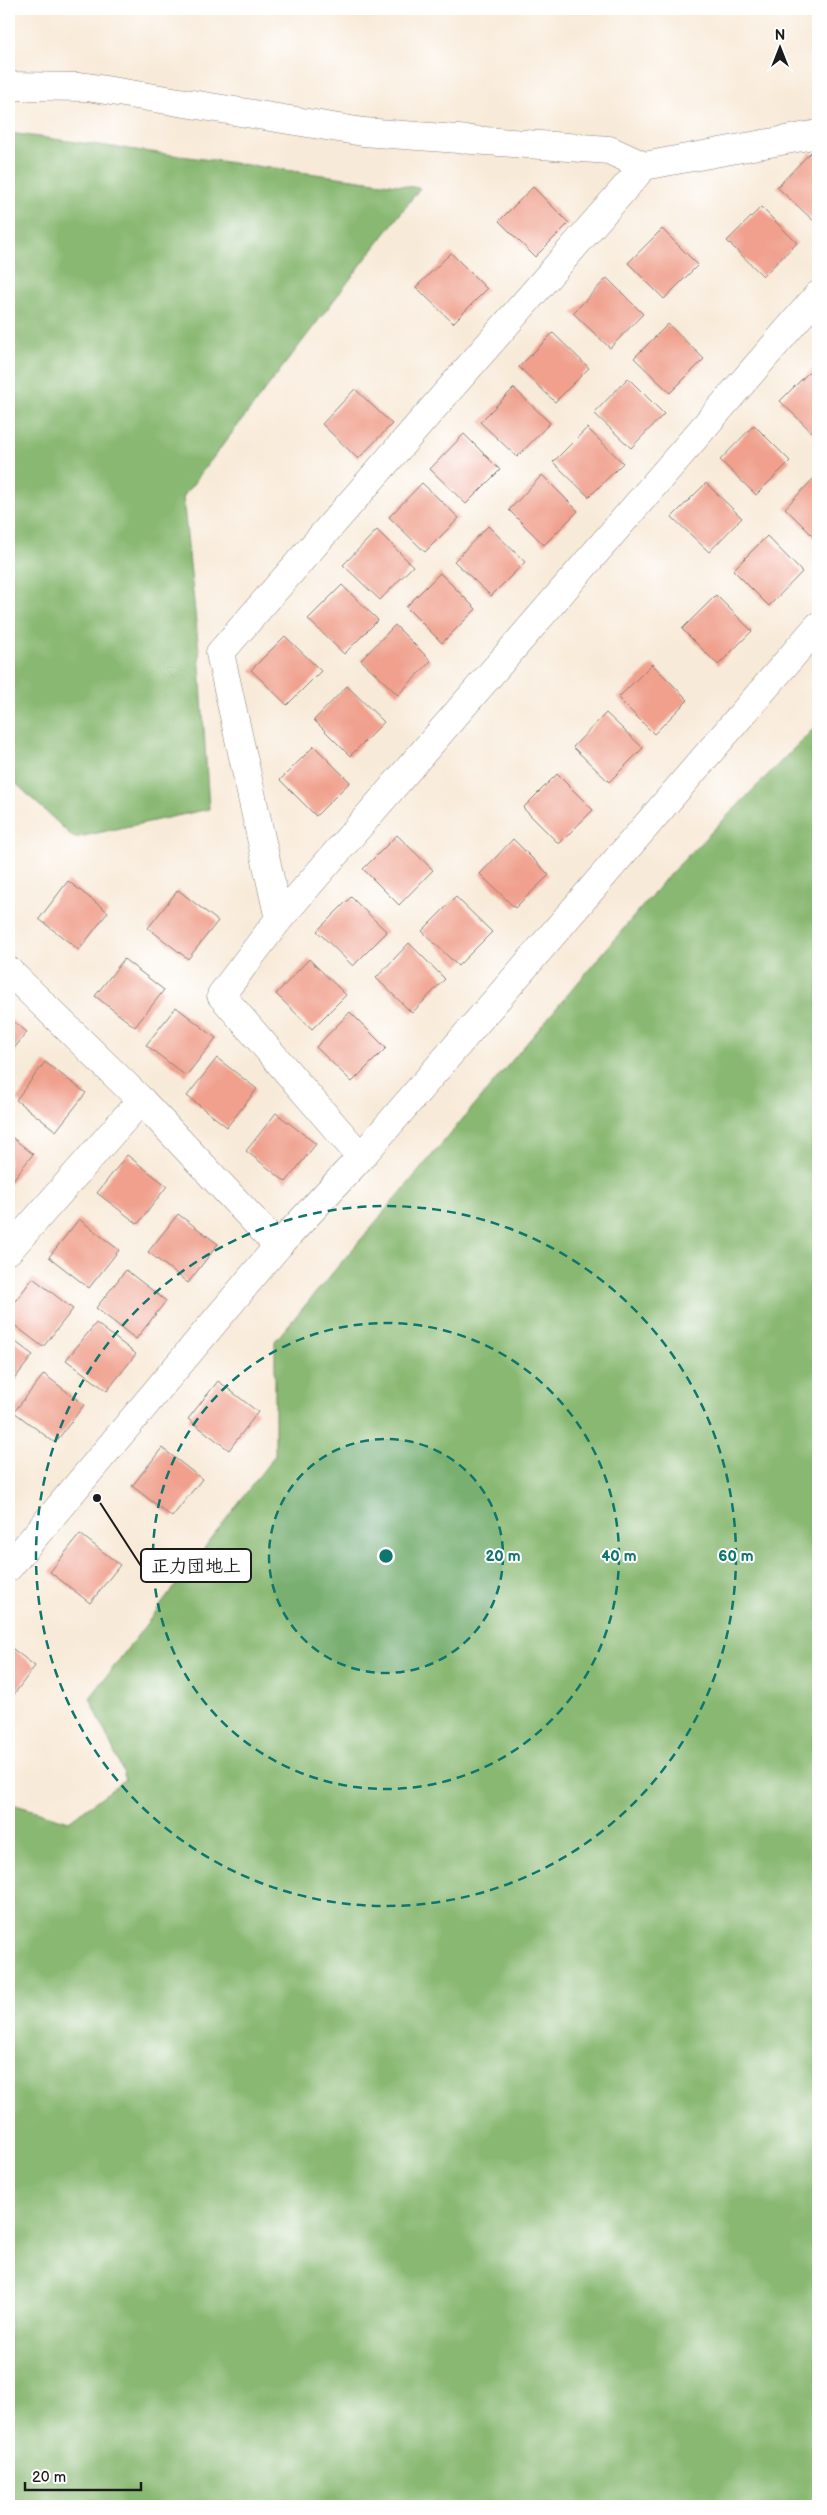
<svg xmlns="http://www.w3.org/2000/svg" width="827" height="2515" font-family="'Balsamiq Sans','Klee One',sans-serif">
  <rect width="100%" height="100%" fill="#fff"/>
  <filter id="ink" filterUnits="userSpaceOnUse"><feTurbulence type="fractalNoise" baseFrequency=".02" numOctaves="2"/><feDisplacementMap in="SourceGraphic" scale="10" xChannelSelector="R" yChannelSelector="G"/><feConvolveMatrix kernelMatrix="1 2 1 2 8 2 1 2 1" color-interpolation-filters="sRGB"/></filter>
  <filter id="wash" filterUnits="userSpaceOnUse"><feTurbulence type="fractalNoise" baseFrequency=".0096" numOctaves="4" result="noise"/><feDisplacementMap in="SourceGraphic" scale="20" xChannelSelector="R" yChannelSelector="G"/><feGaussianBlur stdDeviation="1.12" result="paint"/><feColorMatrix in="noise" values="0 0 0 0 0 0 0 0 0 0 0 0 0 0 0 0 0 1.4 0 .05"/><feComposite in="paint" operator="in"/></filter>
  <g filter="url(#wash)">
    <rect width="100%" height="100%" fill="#f8ead8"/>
    <!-- forest -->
    <g fill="#88b871" stroke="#526a46">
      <polygon points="9,133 420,188 183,497 199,651 209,809 74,838 9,777"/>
      <polygon points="818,724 818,2506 9,2506 9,1803 69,1821 126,1779 90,1698 275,1455 275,1341 668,876"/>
    </g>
    <g id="blocks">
      <!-- building -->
      <g fill="#f0a08d">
        <polygon points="811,152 818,159 818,217 814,221 777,187"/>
        <polygon points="533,187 569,223 535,257 499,221"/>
        <polygon points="761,207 797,243 763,276 727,241"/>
        <polygon points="662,229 698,265 664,299 628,263"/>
        <polygon points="451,253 487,289 453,323 416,287"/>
        <polygon points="607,278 643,314 610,348 573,313"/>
        <polygon points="668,324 704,359 670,393 634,358"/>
        <polygon points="553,333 589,368 555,402 519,367"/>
        <polygon points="814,367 818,371 817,437 780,401"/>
        <polygon points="628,378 664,414 631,448 594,413"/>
        <polygon points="514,388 550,423 517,457 480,422"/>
        <polygon points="355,389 392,424 358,459 322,424"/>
        <polygon points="754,425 790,461 756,495 720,460"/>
        <polygon points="587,428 623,463 589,497 553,462"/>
        <polygon points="464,434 500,470 466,504 430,469"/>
        <polygon points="818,474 818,541 785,508"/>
        <polygon points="542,475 578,511 544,545 509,510"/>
        <polygon points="422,483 459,518 425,552 389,517"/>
        <polygon points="706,483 742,518 709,552 672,517"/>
        <polygon points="488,526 525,562 491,596 454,561"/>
        <polygon points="377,530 413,566 380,600 343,565"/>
        <polygon points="767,536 802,572 769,606 733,570"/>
        <polygon points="440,573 476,609 442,643 406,607"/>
        <polygon points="342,585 378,620 344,654 308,619"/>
        <polygon points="716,595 752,631 718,665 682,629"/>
        <polygon points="395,625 431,661 398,695 361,660"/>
        <polygon points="285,636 321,671 287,705 251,670"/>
        <polygon points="652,664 688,700 654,734 618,698"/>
        <polygon points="347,686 384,722 350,756 314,720"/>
        <polygon points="606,713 643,748 609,782 573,747"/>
        <polygon points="314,746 350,782 316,816 280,780"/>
        <polygon points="557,774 593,810 559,844 523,808"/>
        <polygon points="397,835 433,870 399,905 363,869"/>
        <polygon points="513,839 549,875 515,908 480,874"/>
        <polygon points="68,881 108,912 79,950 39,919"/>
        <polygon points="178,890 218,921 188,959 148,928"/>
        <polygon points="351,897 387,932 353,966 317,931"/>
        <polygon points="456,897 492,932 458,966 422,931"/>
        <polygon points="409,943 445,979 412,1013 376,978"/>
        <polygon points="124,959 164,990 135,1027 95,996"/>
        <polygon points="309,959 346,995 312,1029 276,994"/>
        <polygon points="176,1007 216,1038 186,1076 146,1045"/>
        <polygon points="350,1012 386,1048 352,1082 316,1047"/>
        <polygon points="9,1018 27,1032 9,1055"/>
        <polygon points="217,1058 257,1089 227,1127 187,1096"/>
        <polygon points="45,1062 86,1093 56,1131 16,1100"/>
        <polygon points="276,1113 316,1144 286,1182 246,1151"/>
        <polygon points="9,1135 33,1154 9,1185"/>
        <polygon points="127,1155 167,1186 138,1224 97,1193"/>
        <polygon points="178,1214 218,1244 188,1283 148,1252"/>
        <polygon points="79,1219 119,1250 89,1288 49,1257"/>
        <polygon points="126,1270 166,1301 136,1339 96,1308"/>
        <polygon points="33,1278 73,1309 43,1347 9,1321 9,1309"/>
        <polygon points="96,1323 136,1354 107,1391 66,1360"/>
        <polygon points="9,1337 33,1355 9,1386"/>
        <polygon points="44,1374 84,1405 55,1443 14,1412"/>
        <polygon points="218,1381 258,1412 229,1450 188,1419"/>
        <polygon points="162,1448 202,1479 172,1517 132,1486"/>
        <polygon points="80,1534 120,1565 90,1603 50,1572"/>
        <polygon points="9,1646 35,1666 9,1701"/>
      </g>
    </g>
  </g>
  <g filter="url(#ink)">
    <use href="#blocks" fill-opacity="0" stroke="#8a837a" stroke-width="1"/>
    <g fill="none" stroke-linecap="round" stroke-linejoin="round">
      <defs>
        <g id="minor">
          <polyline points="9,86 87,87 363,132 609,150 644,166 818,134"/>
          <polyline points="279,919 818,295"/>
          <polyline points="9,971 141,1100 278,1246"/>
          <polyline points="361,1157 221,995 279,919 220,653 644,166"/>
          <polyline points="9,1250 141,1100"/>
          <polyline points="9,1567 278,1246 361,1157 818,626"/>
        </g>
      </defs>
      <!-- minor casing -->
      <use href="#minor" stroke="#8a837a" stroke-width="29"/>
      <!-- minor -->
      <use href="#minor" stroke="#fff" stroke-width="28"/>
    </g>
  </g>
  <!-- distance rings -->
  <circle cx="386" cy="1556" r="117" fill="#0f766e" fill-opacity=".12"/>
  <g fill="none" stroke="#0f766e" stroke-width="2.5" stroke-dasharray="9 6">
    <circle cx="386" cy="1556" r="117"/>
    <circle cx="386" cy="1556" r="233"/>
    <circle cx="386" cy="1556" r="350"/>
  </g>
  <circle cx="386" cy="1556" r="8" fill="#0f766e" stroke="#fff" stroke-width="2.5"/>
  <g font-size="15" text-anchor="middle" font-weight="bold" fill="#0f766e" stroke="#fff" stroke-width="4" stroke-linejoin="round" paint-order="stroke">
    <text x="503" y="1561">20 m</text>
    <text x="619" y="1561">40 m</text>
    <text x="736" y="1561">60 m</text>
  </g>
  <!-- callouts -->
  <path fill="none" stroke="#1c1c1c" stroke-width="2" d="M97 1498L141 1566"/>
  <circle fill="#1c1c1c" stroke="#fff" stroke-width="2" cx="97" cy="1498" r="5"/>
  <rect fill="#fff" stroke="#1c1c1c" stroke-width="2" x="141" y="1549" width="110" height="33" rx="5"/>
  <g font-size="18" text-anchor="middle" font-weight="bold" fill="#1c1c1c">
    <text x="196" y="1572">正力団地上</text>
  </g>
  <!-- margin -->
  <rect width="827" height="2515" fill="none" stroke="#fff" stroke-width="30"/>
  <!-- north arrow -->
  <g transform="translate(780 48)" stroke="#ffffff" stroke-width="4" paint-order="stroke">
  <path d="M0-4L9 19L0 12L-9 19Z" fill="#1c1c1c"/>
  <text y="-8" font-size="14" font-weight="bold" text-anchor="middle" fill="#1c1c1c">N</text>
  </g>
  <!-- scale -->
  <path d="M25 2482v8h116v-8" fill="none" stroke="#1c1c1c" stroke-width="2.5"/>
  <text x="32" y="2482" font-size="15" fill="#1c1c1c" stroke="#ffffff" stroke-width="4" paint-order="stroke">20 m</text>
</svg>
